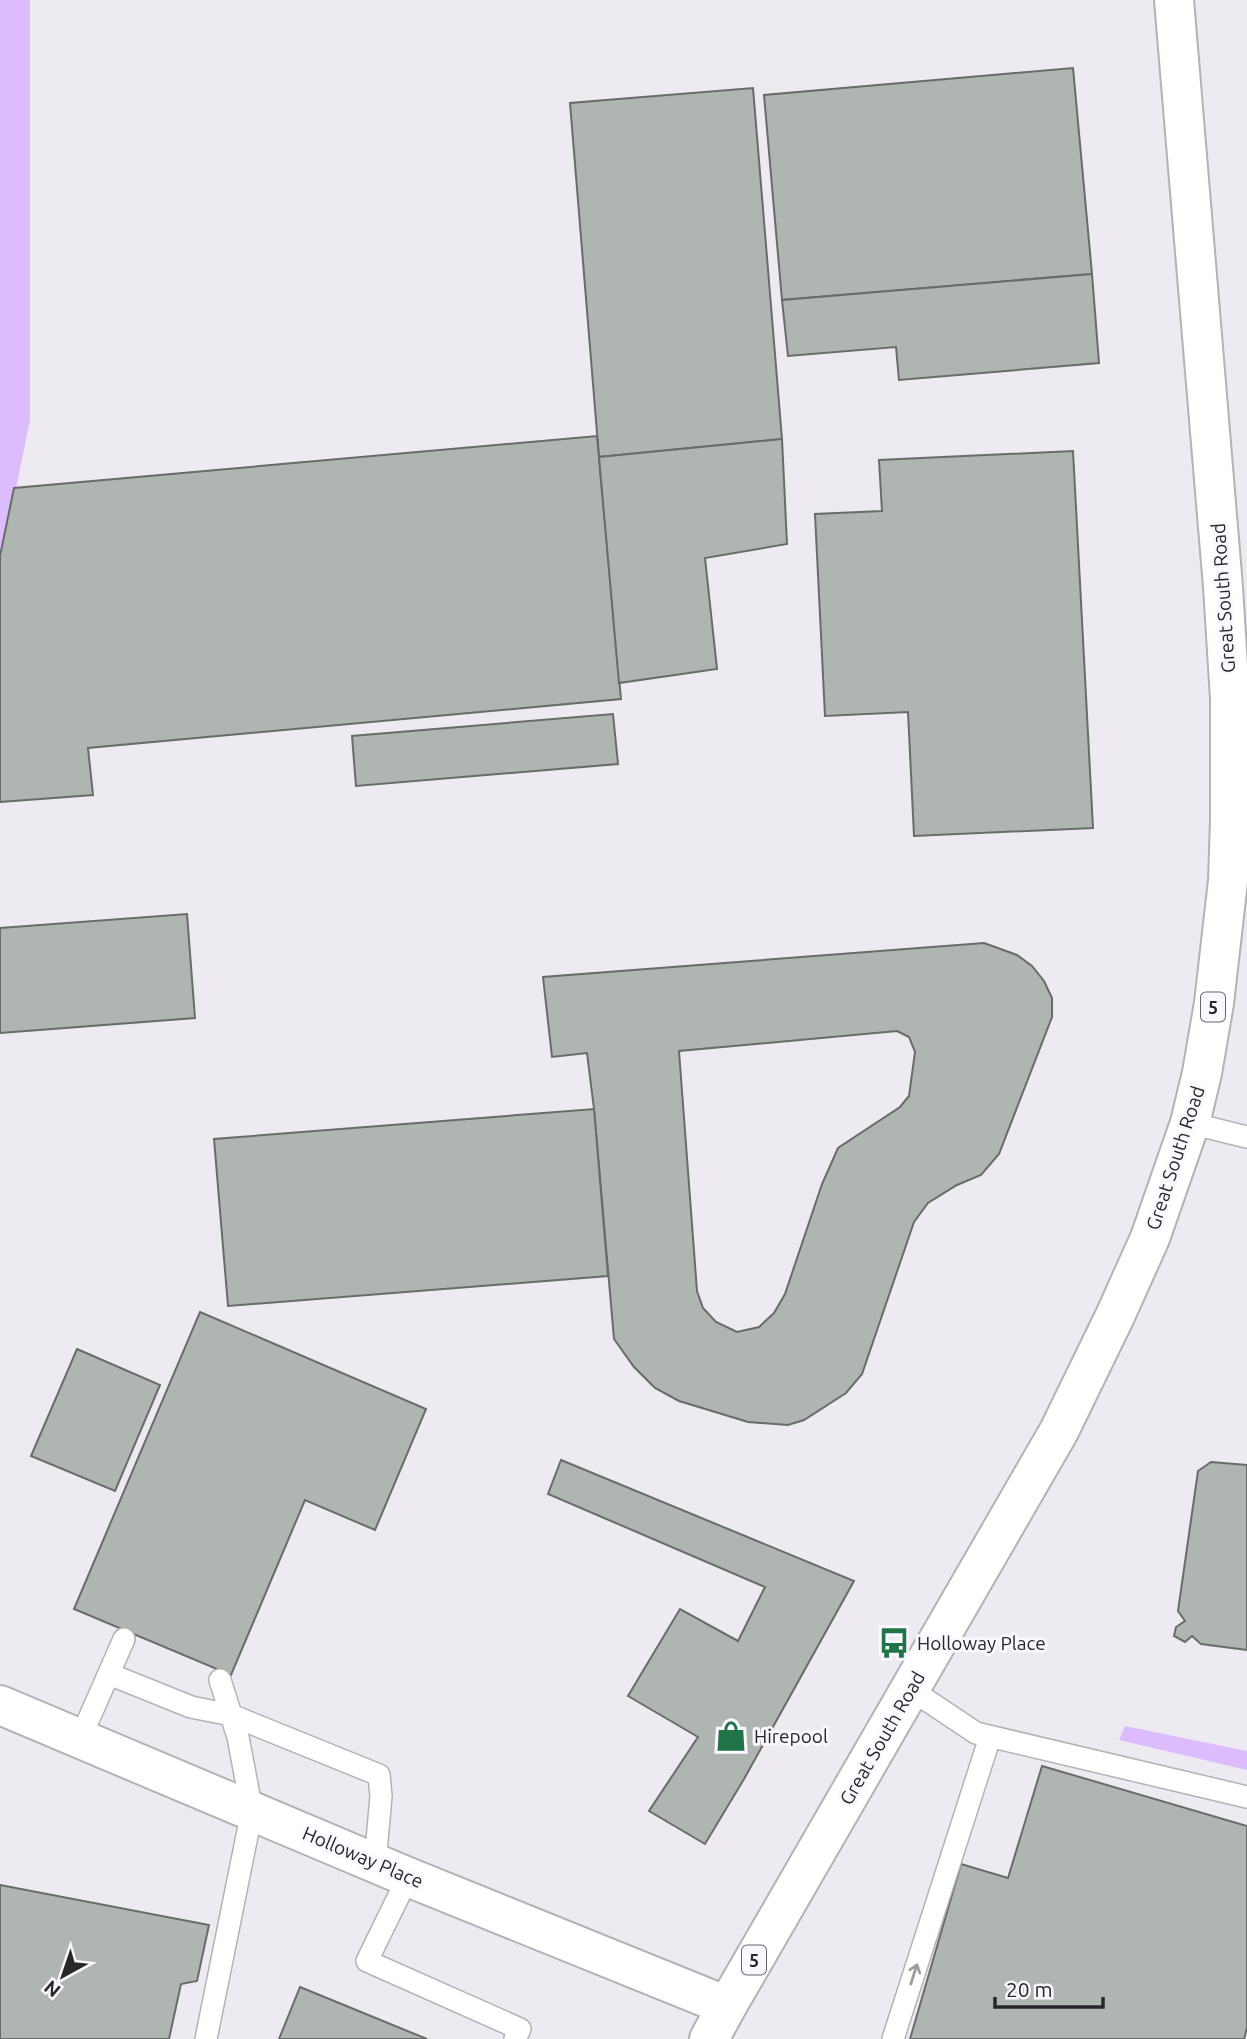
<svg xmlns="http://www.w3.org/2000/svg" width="1247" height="2039" font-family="Ubuntu,sans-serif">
  <rect width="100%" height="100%" fill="#edeaf1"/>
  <!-- green -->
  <g fill="#ddbcfd">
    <polygon points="0,0 30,0 30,420 0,566"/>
    <polygon points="1125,1726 1247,1751 1247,1770 1119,1740"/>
  </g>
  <!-- building -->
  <g fill="#afb5b1" stroke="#676d69" stroke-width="2" fill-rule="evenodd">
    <polygon points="1073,68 1092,274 782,300 764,95"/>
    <polygon points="753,88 782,439 599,457 570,103"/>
    <polygon points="1092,274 1099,363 899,380 896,347 788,356 782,300"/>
    <polygon points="597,436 621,699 88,748 93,795 0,802 0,556 14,488"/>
    <polygon points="782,439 787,544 705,558 717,669 619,683 599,457"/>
    <polygon points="1073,451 1093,828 914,836 908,712 825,716 815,514 882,511 879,460"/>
    <polygon points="613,714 618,764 356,786 352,736"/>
    <polygon points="187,914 195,1018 0,1033 0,928"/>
    <path d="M984,943L1017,955L1032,966L1044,981L1052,998V1017L999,1154L981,1175L957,1185L928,1203L914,1222L862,1374L846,1393L804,1420L788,1425L748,1422L679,1401L655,1388L634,1367L614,1339L594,1109L587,1053L552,1057L543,977ZM897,1031L909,1037L915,1052L909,1096L900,1107L838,1148L822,1184L785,1294L774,1313L759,1327L737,1332L716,1322L703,1308L697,1291L679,1051Z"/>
    <polygon points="594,1109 608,1276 228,1306 214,1139"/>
    <polygon points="200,1312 426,1409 375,1530 305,1500 231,1675 74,1609"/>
    <polygon points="77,1349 160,1385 115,1491 31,1456"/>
    <polygon points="561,1460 854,1581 744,1779 705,1844 649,1811 698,1737 628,1696 680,1609 738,1641 765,1587 548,1494"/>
    <polygon points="1211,1462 1247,1465 1247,1650 1201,1644 1192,1636 1185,1642 1174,1636 1176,1627 1185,1621 1178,1611 1198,1471"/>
    <polygon points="1042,1766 1247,1826 1247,2028 1244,2039 910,2039 961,1864 1008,1878"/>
    <polygon points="0,1885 209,1925 197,1981 181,1984 169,2039 0,2039"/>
    <polygon points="300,1987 427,2039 279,2039"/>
  </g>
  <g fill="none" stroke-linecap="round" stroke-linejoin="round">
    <defs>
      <g id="lane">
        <polyline points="1190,1123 1247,1137"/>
        <polyline points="109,1674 191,1707 231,1715 379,1775 381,1796 375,1863"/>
        <polyline points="910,1689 976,1733 1247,1797"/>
        <polyline points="80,1739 124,1639"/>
        <polyline points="408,1877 367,1961 520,2029 515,2039"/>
        <polyline points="206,2039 252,1811 238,1737 220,1680"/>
        <polyline points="893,2039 990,1737"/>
      </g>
      <polyline id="street" points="0,1705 408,1877 727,2006"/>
      <polyline id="primary" points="709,2039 727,2006 1059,1431 1115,1316 1150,1238 1190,1123 1202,1073 1214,1003 1228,881 1230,820 1230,699 1223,587 1174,0"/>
    </defs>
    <!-- lane casing -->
    <use href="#lane" stroke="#b4b1b7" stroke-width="24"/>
    <!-- street casing -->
    <use href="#street" stroke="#b4b1b7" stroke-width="42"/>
    <!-- primary casing -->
    <use href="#primary" stroke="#b4b1b7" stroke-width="42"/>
    <!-- lane -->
    <use href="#lane" stroke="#fff" stroke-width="21"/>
    <!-- street -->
    <use href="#street" stroke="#fff" stroke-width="38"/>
    <!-- primary -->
    <use href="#primary" stroke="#fff" stroke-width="38"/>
  </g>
  <!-- one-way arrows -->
  <defs><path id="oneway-shaft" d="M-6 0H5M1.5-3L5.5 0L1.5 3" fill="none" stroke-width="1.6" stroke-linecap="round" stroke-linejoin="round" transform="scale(1.75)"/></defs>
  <use stroke="#9e9e9f" href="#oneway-shaft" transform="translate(914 1974) rotate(-72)"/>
  <!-- icons -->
  <defs>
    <symbol id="bus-bare" viewBox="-9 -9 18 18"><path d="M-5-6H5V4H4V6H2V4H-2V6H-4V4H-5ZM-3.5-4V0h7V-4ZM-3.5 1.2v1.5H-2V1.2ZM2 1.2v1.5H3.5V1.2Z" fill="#217447" stroke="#fbf7fe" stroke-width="2.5" paint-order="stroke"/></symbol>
    <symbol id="shop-bare" viewBox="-9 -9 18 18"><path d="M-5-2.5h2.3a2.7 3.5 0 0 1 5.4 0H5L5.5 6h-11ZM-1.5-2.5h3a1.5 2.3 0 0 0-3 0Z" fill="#217447" stroke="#fbf7fe" stroke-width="2.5" paint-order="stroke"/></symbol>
  </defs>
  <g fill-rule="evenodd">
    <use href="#bus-bare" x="872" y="1621" width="44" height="44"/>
    <use href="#shop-bare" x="709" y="1714" width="44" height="44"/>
  </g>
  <g text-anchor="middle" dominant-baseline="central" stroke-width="6" stroke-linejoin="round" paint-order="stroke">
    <!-- shield labels -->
    <g fill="#fbf7fe" stroke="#67656a" stroke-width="2">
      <rect x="1201" y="992.5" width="24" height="29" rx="5"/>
      <rect x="742" y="1945.5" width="24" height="29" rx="5"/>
    </g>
    <g font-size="18" font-weight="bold" fill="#28272a">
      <text x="1213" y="1007">5</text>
      <text x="754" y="1960">5</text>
    </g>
    <!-- street labels -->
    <g font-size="19" fill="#28272a" stroke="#fbf7fe">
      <text transform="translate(1223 598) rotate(-94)">Great South Road</text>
      <text transform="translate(1175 1158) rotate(-72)">Great South Road</text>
      <text transform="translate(882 1738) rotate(-60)">Great South Road</text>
      <text transform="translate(363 1857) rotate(23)">Holloway Place</text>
    </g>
    <!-- poi labels -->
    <g font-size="19" fill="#28272a" stroke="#fbf7fe" text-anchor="start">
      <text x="917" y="1643">Holloway Place</text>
      <text x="754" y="1736">Hirepool</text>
    </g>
  </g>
  <!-- north arrow -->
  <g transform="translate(63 1976) rotate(220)" stroke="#fbf7fe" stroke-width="5" paint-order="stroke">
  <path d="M0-5L12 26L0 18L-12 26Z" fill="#28272a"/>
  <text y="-10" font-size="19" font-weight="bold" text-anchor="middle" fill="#28272a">N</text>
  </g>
  <!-- scale -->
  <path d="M995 1997v10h108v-10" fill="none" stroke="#28272a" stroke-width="3.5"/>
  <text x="1006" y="1997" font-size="21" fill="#28272a" stroke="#fbf7fe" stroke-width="5" paint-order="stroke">20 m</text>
</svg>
